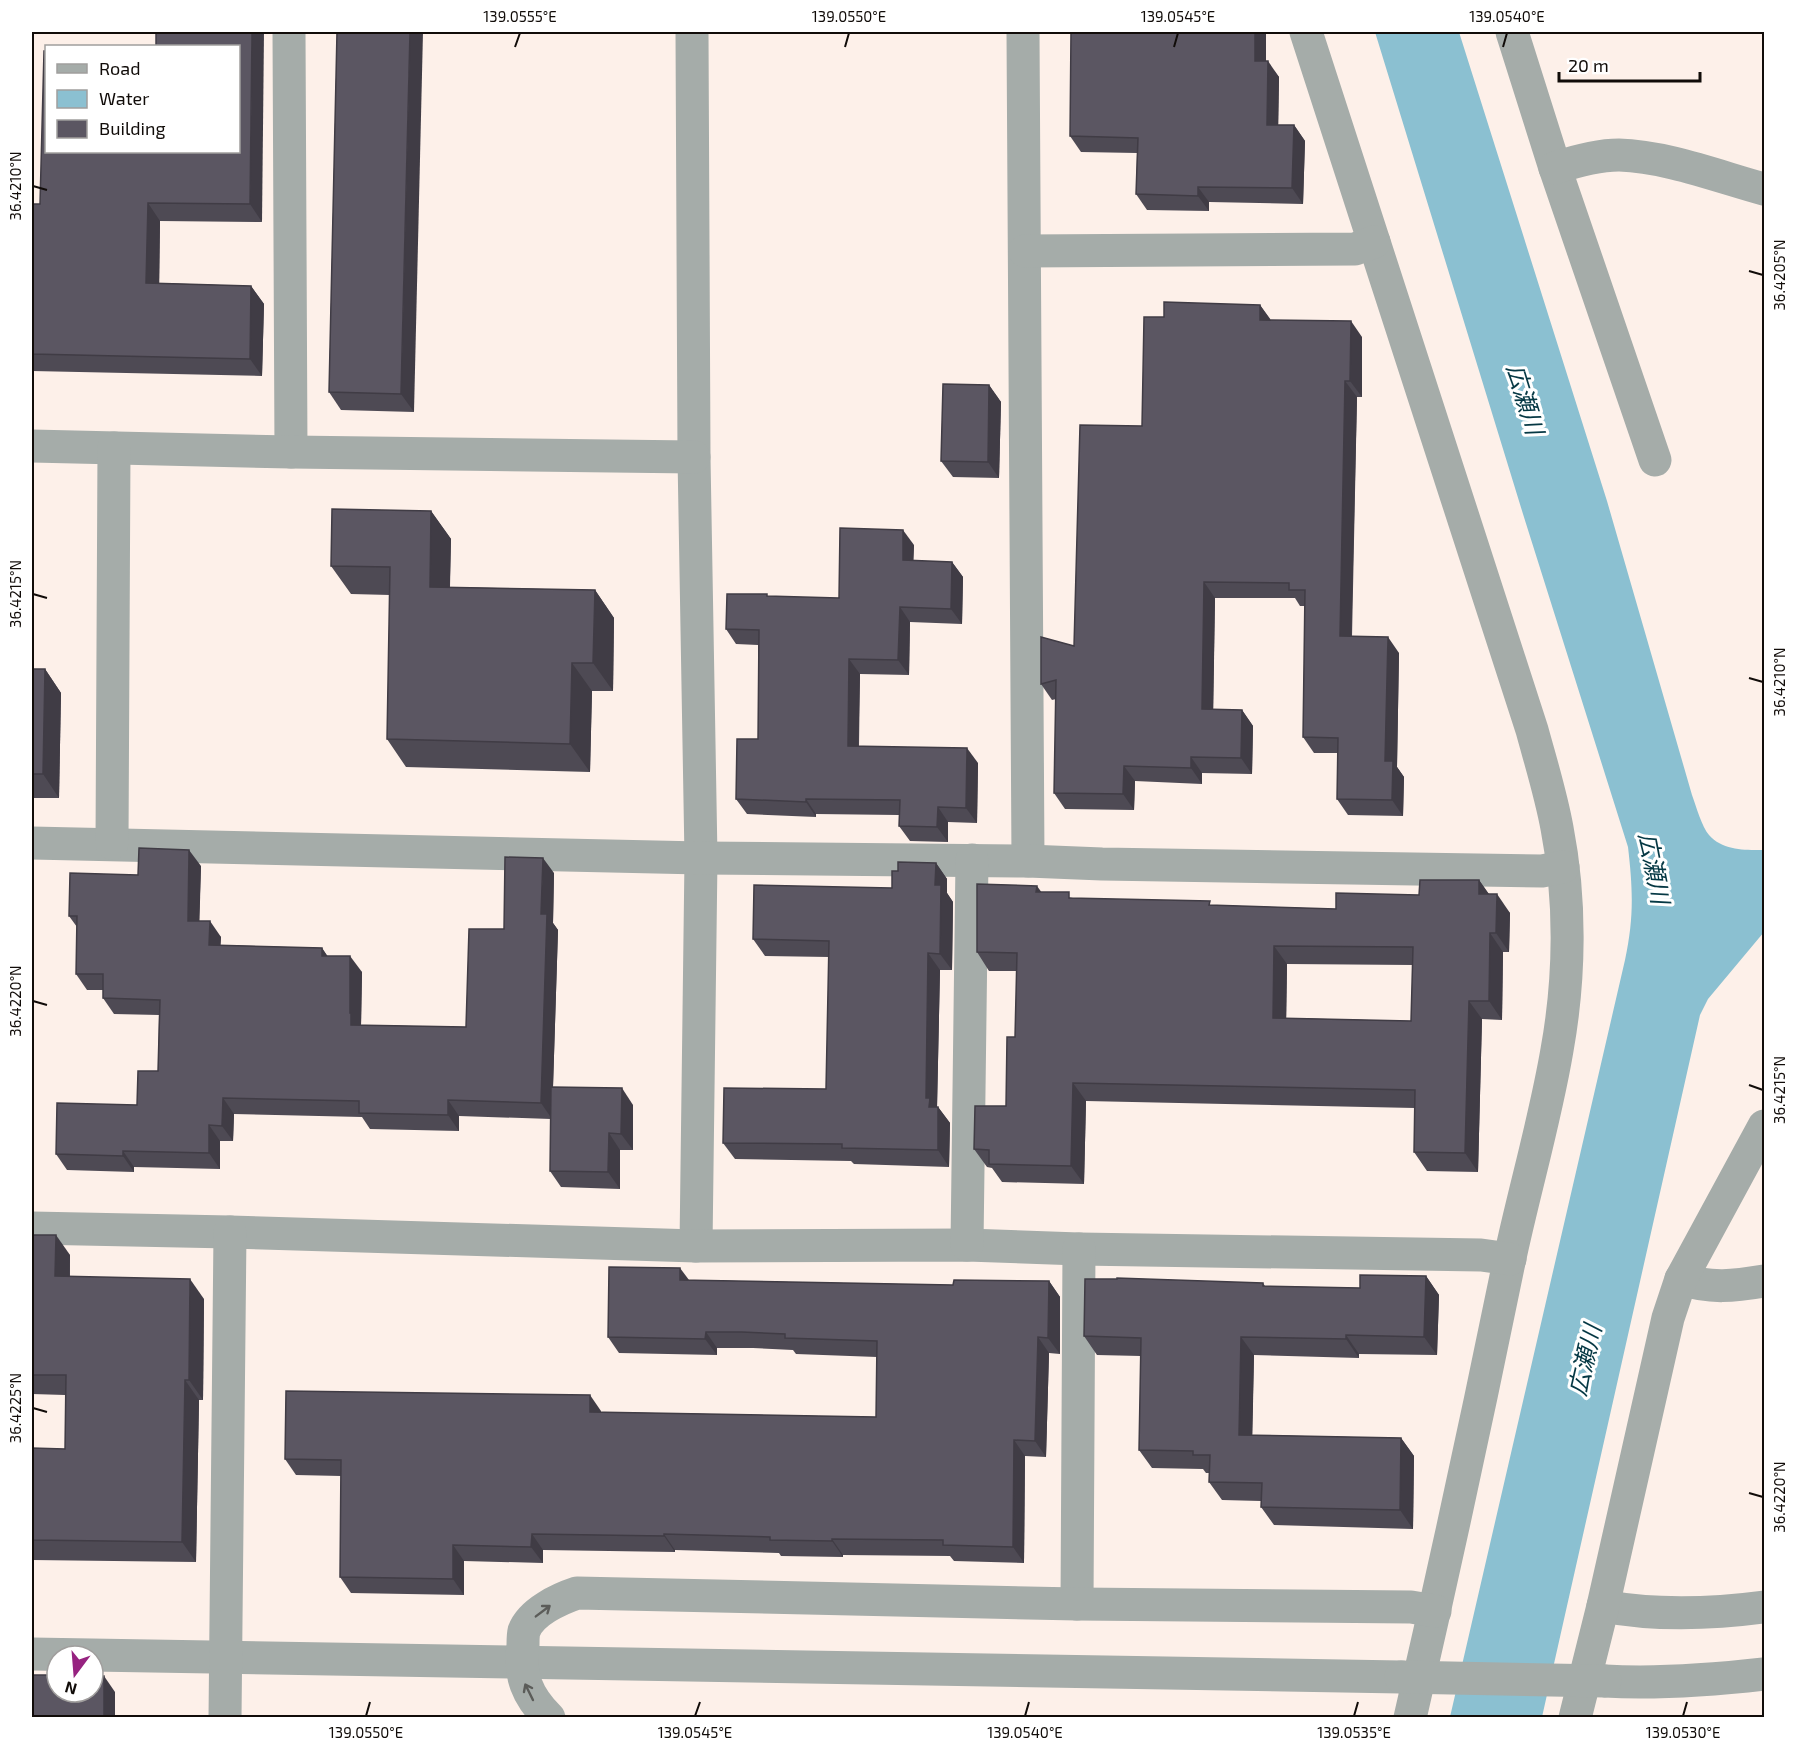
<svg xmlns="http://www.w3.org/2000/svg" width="1796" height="1749" font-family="'Exo 2','Noto Sans JP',sans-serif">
  <rect width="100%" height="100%" fill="#fdf0e9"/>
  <!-- water -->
  <path fill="#8bc0d1" d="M1375,32H1459L1607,501L1692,795C1696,806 1702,827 1709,835C1723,851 1746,850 1764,850V932L1708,999L1700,1015L1542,1717H1450L1625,960C1634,918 1633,890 1628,847L1523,514Z"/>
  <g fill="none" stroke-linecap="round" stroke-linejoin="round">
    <!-- minor -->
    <g stroke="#a5aca9" stroke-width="33">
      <polyline points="289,32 291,452"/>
      <polyline points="692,32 694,457 701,858 696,1246"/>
      <polyline points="1023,32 1028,861"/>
      <path d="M1306,32L1532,730C1541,763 1551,795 1557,828C1571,900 1570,978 1557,1050C1545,1121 1524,1191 1509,1262C1478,1414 1445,1566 1410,1718"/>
      <polyline points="1512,32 1555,168 1655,460"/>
      <path d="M1555,168C1576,161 1598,155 1619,155C1665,156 1720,177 1764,189"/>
      <polyline points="1025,251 1355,249 1374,242"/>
      <polyline points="32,446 291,452 694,457"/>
      <polyline points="32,843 701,858 1028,861 1102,864 1542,871 1563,867"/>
      <polyline points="112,843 114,448"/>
      <polyline points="32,1228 230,1232 696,1246 967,1245 1079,1249 1481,1255 1510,1259"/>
      <polyline points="967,1245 972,860"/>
      <path d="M1681,1279C1710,1289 1735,1286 1764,1281"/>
      <polyline points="1077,1604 1079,1249"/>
      <path d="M1603,1606C1656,1616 1711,1614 1764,1607"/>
      <polyline points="32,1654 1401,1677"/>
      <path d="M1605,1681C1659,1684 1711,1680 1764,1674"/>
      <polyline points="225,1718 230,1232"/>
      <path d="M549,1718C527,1696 519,1676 523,1645C523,1641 523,1635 524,1631C531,1612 559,1599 577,1593L1077,1604L1411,1607L1435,1611"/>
      <polyline points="1575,1718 1603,1606 1668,1318 1681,1279 1764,1126"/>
    </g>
    <!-- minor-bridge -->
    <polyline stroke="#a5aca9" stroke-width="33" points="1401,1677 1605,1681"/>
  </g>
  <!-- wall -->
  <g fill="#4e4a54" fill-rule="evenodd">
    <polygon points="337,32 414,412 341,410 329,392"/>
    <polygon points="1266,32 1266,61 1279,77 1278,125 1294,125 1305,141 1303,204 1209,202 1209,211 1147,210 1136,194 1137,153 1081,152 1070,136"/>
    <polygon points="238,152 262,222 160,221 159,283 251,286 264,304 262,376 32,371 32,204 40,204"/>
    <polygon points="1260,305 1271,320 1362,337 1362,397 1357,397 1352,637 1399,653 1397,767 1404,777 1403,816 1348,815 1337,799 1338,753 1314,753 1303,737 1305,606 1300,606 1295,598 1215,598 1213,709 1242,710 1253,726 1252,774 1202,773 1202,784 1135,781 1134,810 1065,809 1054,793 1056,699 1052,700 1041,684 1074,646 1142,426 1164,317"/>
    <polygon points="989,385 1001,402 999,478 953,477 941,461"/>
    <polygon points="431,511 451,539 450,587 595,590 614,618 613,691 592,691 590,772 406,767 387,739 390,595 351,594 331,566"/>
    <polygon points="914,545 913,561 952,562 963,577 962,624 910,622 909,675 860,674 859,746 978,763 977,823 948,822 948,842 910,841 899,826 899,815 816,814 816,817 747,814 736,799 758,739 758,645 736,644 726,629 839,598"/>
    <polygon points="32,669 45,669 61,693 59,798 32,798"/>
    <polygon points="936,863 947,879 947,893 953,902 952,970 940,970 937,1107 938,1107 950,1123 949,1167 854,1164 851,1161 735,1159 723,1143 826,1089 829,957 765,956 753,939 892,888 898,871"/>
    <polygon points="201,866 199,921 221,937 220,945 322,948 327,956 362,972 361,1025 466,1027 504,929 554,873 553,923 558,930 553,1087 633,1105 633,1150 620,1150 620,1189 561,1187 550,1171 551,1119 459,1116 459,1131 370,1129 362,1117 234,1114 233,1141 220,1141 220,1169 134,1167 134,1172 67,1170 56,1154 137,1105 158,1071 159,1015 114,1014 103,998 103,990 87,990 76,974 77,927 69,916 138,875"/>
    <path d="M1479,880L1489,894L1510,913L1509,952H1503L1502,1020L1482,1019L1478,1172L1427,1171L1414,1152L1415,1108L1086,1101L1084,1184L1002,1182L992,1168L987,1167L974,1149L1006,1106L1015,1037L1017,971H989L977,952L1041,892L1073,898L1212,905L1336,909L1419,895ZM1287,964L1413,965L1411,1021L1286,1018Z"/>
    <polygon points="32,1235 70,1255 70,1277 204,1299 203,1400 199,1400 196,1562 32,1560 32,1448 65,1449 65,1395 32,1394"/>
    <polygon points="1426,1276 1439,1295 1437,1355 1359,1354 1359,1358 1254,1355 1252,1435 1401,1438 1414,1456 1413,1529 1274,1525 1261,1507 1261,1501 1222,1500 1209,1482 1210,1473 1206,1473 1203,1469 1152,1468 1139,1450 1141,1356 1097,1355 1084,1336 1263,1283 1265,1286 1360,1288"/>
    <polygon points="689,1280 953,1285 1049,1281 1060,1297 1060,1354 1049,1353 1046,1457 1025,1456 1024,1563 954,1561 950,1556 843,1555 843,1557 781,1556 779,1553 675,1550 675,1552 543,1550 543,1563 464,1561 464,1595 351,1593 340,1577 341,1476 296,1475 285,1459 601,1412 876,1417 877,1357 796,1354 793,1350 753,1348 717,1348 717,1355 619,1353 608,1337"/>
  </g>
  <!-- shaded-wall -->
  <g fill="#403c45">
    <polygon points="252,32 264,32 262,222 250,204"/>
    <polygon points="410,32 423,32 414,412 401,394"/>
    <polygon points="1255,32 1266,32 1266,76 1255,61"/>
    <polygon points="1268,61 1279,77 1278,141 1267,125"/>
    <polygon points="1294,125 1305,141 1303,204 1292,188"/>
    <polygon points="1198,187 1209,202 1209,211 1198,196"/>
    <polygon points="148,203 160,221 159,301 146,283"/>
    <polygon points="251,286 264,304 262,376 250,359"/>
    <polygon points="1260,305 1271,321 1260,320"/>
    <polygon points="1351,321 1362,337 1362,397 1350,381"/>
    <polygon points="1345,381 1357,397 1351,652 1340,636"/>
    <polygon points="989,385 1001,402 999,478 988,462"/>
    <polygon points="431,511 451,539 449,615 430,587"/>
    <polygon points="903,530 914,545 913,575 903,560"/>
    <polygon points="952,562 963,577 962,624 951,609"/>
    <polygon points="1204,582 1215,598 1213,725 1202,709"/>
    <polygon points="595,590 614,618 613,691 593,663"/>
    <polygon points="900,607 910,622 909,675 898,660"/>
    <polygon points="1388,637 1399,653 1397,767 1404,777 1403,816 1392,800 1385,761"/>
    <polygon points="849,659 860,674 858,761 848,746"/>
    <polygon points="572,663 592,691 590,772 570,744"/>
    <polygon points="45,669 61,693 59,798 43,774"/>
    <polygon points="1242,710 1253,726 1252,774 1241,758"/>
    <polygon points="967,748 978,763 977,823 966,808"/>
    <polygon points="1191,757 1202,773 1202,784 1191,768"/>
    <polygon points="1124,766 1135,781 1134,810 1123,794"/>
    <polygon points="806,799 816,814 816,817 806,802"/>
    <polygon points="938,807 948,822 948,842 937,827"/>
    <polygon points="189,850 201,866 199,937 188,921"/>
    <polygon points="543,858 554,873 553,923 558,930 552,1119 541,1103 541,914"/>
    <polygon points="936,863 947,879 947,893 953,902 952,970 940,954 935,885"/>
    <polygon points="1479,880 1492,899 1479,894"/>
    <polygon points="1037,886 1050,904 1036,892"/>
    <polygon points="1497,894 1510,913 1509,952 1496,933"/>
    <polygon points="210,921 221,937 220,961 209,945"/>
    <polygon points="1490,933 1503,952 1502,1020 1489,1001"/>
    <polygon points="1274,946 1287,964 1286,1036 1273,1018"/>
    <polygon points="322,948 333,964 322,956"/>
    <polygon points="928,953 940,970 937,1109 938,1107 950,1123 949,1167 938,1150 929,1107 926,1098"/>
    <polygon points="350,956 362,972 361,1027 351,1025 350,1013"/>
    <polygon points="1469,1001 1482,1019 1478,1172 1465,1153"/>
    <polygon points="1073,1083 1086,1101 1084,1184 1071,1166"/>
    <polygon points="622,1088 633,1105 633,1150 621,1134"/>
    <polygon points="223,1098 234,1114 233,1141 222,1126"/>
    <polygon points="448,1100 459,1116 459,1131 448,1115"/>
    <polygon points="209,1125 220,1141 220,1169 209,1153"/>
    <polygon points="609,1133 620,1150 620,1189 608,1172"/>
    <polygon points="123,1151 134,1167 134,1172 123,1156"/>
    <polygon points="56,1235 70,1255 69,1296 55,1276"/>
    <polygon points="680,1268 692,1284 680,1280"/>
    <polygon points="1426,1276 1439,1295 1437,1355 1424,1337"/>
    <polygon points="190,1279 204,1299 203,1400 189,1380"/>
    <polygon points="1049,1281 1060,1297 1060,1354 1048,1338"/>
    <polygon points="706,1332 717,1348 717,1355 705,1339"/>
    <polygon points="1346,1335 1359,1354 1359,1358 1346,1339"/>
    <polygon points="1038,1337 1049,1353 1046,1457 1035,1441"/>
    <polygon points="1241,1337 1254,1355 1252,1454 1239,1435"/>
    <polygon points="185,1380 199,1400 196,1562 182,1542"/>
    <polygon points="590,1395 601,1411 601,1428 590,1412"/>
    <polygon points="1401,1438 1414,1456 1413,1529 1400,1510"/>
    <polygon points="1014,1440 1025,1456 1024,1563 1013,1547"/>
    <polygon points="532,1534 543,1550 543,1563 531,1547"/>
    <polygon points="664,1534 675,1550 675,1552 664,1536"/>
    <polygon points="832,1539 843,1555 843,1557 832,1541"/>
    <polygon points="453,1545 464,1561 464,1595 453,1579"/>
    <polygon points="104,1676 115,1692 115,1718 104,1718"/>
  </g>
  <!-- building -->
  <g fill="#5b5662" stroke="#403c45" stroke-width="1.5" fill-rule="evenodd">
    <polygon points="156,32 252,32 250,204 148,203 146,283 251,286 250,359 32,354 32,204 40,204 44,51 46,51 46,152 238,152 238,46 156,46"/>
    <polygon points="337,32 410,32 401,394 329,392"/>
    <polygon points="1071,32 1255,32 1255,61 1268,61 1267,125 1294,125 1292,188 1198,187 1198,196 1136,194 1138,138 1070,136"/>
    <polygon points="1164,302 1260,305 1260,320 1351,321 1350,381 1345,381 1340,636 1388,637 1385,761 1393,761 1392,800 1337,799 1338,738 1303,737 1305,590 1289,590 1289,583 1204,582 1202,709 1242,710 1241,758 1191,757 1191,768 1124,766 1123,794 1054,793 1056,680 1041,684 1041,637 1074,646 1080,425 1142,426 1144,317 1164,317"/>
    <polygon points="943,384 989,385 988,462 941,461"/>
    <polygon points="332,509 431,511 430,587 595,590 593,663 572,663 570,744 387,739 390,567 331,566"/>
    <polygon points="840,528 903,530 903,560 952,562 951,609 900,607 898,660 849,659 848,746 967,748 966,808 938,807 937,827 899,826 900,800 806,799 806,802 736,799 737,739 758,739 759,630 726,629 727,594 767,594 767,596 839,598"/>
    <polygon points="32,669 45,669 43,774 32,774"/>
    <polygon points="139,848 189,850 188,921 210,921 209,945 322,948 322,956 350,956 350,1013 351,1013 351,1025 466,1027 469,929 504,929 505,857 543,858 541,914 547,914 541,1103 448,1100 448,1115 359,1113 359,1101 223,1098 222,1126 209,1125 209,1153 123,1151 123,1156 56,1154 57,1103 137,1105 138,1071 158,1071 160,1000 103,998 103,974 76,974 77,916 69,916 70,873 138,875"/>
    <polygon points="898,862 936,863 935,885 941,885 940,954 928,953 926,1098 930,1098 929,1107 938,1107 938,1150 842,1148 842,1144 723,1143 724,1088 826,1089 829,941 753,939 754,885 892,888 892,871 898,871"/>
    <path d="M1420,880H1479V894H1497L1496,933H1490L1489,1001H1469L1465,1153L1414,1152L1415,1090L1073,1083L1071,1166L989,1164V1150L974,1149L975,1106H1006L1007,1037H1015L1017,953L977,952V884L1037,886L1036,892H1069V898L1210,901L1209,905L1336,909V893L1419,895ZM1274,946L1413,947L1411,1021L1273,1018Z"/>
    <polygon points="551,1087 622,1088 621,1134 609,1133 608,1172 550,1171"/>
    <polygon points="32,1235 56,1235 55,1276 190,1279 189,1380 185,1380 182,1542 32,1540 32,1448 65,1449 66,1375 32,1375"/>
    <polygon points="609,1267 680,1268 680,1280 953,1285 954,1280 1049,1281 1048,1338 1038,1337 1035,1441 1014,1440 1013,1547 943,1545 943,1540 832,1539 832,1541 770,1540 770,1537 664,1534 664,1536 532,1534 531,1547 453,1545 453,1579 340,1577 341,1460 285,1459 286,1391 590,1395 590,1412 876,1417 877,1341 785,1338 785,1334 742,1332 706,1332 705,1339 608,1337"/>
    <polygon points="1360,1275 1426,1276 1424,1337 1346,1335 1346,1339 1241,1337 1239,1435 1401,1438 1400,1510 1261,1507 1262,1483 1209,1482 1210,1455 1193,1455 1193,1451 1139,1450 1141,1338 1084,1336 1085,1279 1117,1279 1117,1278 1263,1283 1263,1286 1360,1288"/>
    <polygon points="32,1675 57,1675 57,1692 93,1692 93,1676 104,1676 104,1718 32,1718"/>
  </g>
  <!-- one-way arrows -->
  <defs><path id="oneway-shaft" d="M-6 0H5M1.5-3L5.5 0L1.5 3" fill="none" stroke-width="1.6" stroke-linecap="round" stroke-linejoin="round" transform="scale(1.5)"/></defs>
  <g stroke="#5b5c59">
    <use href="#oneway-shaft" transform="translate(543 1611) rotate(-37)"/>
    <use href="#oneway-shaft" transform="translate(529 1692) rotate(-116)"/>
  </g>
  <!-- ticks -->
  <path fill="none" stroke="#110c09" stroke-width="2" d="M515,47L520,33M845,47L849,33M1174,47L1178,33M1503,47L1507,33M33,186L47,190M1749,271L1763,275M33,594L47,598M1749,678L1763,682M33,1001L47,1005M1749,1085L1763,1090M33,1408L47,1412M1749,1493L1763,1497M366,1716L370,1702M695,1716L700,1702M1025,1716L1029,1702M1354,1716L1358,1702M1683,1716L1687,1702"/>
  <g text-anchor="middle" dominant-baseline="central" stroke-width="6" stroke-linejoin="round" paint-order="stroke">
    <!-- water labels -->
    <g font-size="24" font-style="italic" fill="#053844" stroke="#fff">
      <text transform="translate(1526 399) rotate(73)">広瀬川</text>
      <text transform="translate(1655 868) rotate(79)">広瀬川</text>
      <text transform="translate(1584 1360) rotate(-77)">広瀬川</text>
    </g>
  </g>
  <!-- border -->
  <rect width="1796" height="1749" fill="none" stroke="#ffffff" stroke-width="66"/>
  <!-- legend -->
  <rect x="45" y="45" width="195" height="108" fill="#ffffff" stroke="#a09e9d" stroke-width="1.5"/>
  <rect x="57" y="64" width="30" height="9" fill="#a5aca9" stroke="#a09e9d" stroke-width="1.5"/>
  <text x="99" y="75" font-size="18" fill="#110c09">Road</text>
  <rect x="57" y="90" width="30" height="18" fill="#8bc0d1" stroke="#a09e9d" stroke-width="1.5"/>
  <text x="99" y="105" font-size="18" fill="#110c09">Water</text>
  <rect x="57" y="120" width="30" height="18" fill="#5b5662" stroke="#a09e9d" stroke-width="1.5"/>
  <text x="99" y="135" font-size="18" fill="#110c09">Building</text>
  <!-- north arrow -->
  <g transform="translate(75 1674) rotate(196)"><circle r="28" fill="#ffffff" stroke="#a09e9d" stroke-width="1.5"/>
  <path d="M0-4.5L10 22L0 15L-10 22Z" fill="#962280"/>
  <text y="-9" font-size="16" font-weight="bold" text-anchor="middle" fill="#110c09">N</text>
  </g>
  <!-- scale -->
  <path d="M1559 72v9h141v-9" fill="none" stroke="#110c09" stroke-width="3"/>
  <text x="1568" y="72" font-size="18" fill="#110c09" stroke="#ffffff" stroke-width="4.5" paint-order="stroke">20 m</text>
  <rect x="33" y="33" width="1730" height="1683" fill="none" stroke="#110c09" stroke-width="2"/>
  <g font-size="15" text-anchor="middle" fill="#110c09">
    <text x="520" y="22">139.0555°E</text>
    <text x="849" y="22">139.0550°E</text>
    <text x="1178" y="22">139.0545°E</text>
    <text x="1507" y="22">139.0540°E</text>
    <text transform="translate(16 186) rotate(-90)" y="5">36.4210°N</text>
    <text transform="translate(1780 275) rotate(-90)" y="5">36.4205°N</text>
    <text transform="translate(16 594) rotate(-90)" y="5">36.4215°N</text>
    <text transform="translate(1780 682) rotate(-90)" y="5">36.4210°N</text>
    <text transform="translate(16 1001) rotate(-90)" y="5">36.4220°N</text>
    <text transform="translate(1780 1090) rotate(-90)" y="5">36.4215°N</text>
    <text transform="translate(16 1408) rotate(-90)" y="5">36.4225°N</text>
    <text transform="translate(1780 1497) rotate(-90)" y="5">36.4220°N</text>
    <text x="366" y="1738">139.0550°E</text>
    <text x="695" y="1738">139.0545°E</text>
    <text x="1025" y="1738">139.0540°E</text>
    <text x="1354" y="1738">139.0535°E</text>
    <text x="1683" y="1738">139.0530°E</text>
  </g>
</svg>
